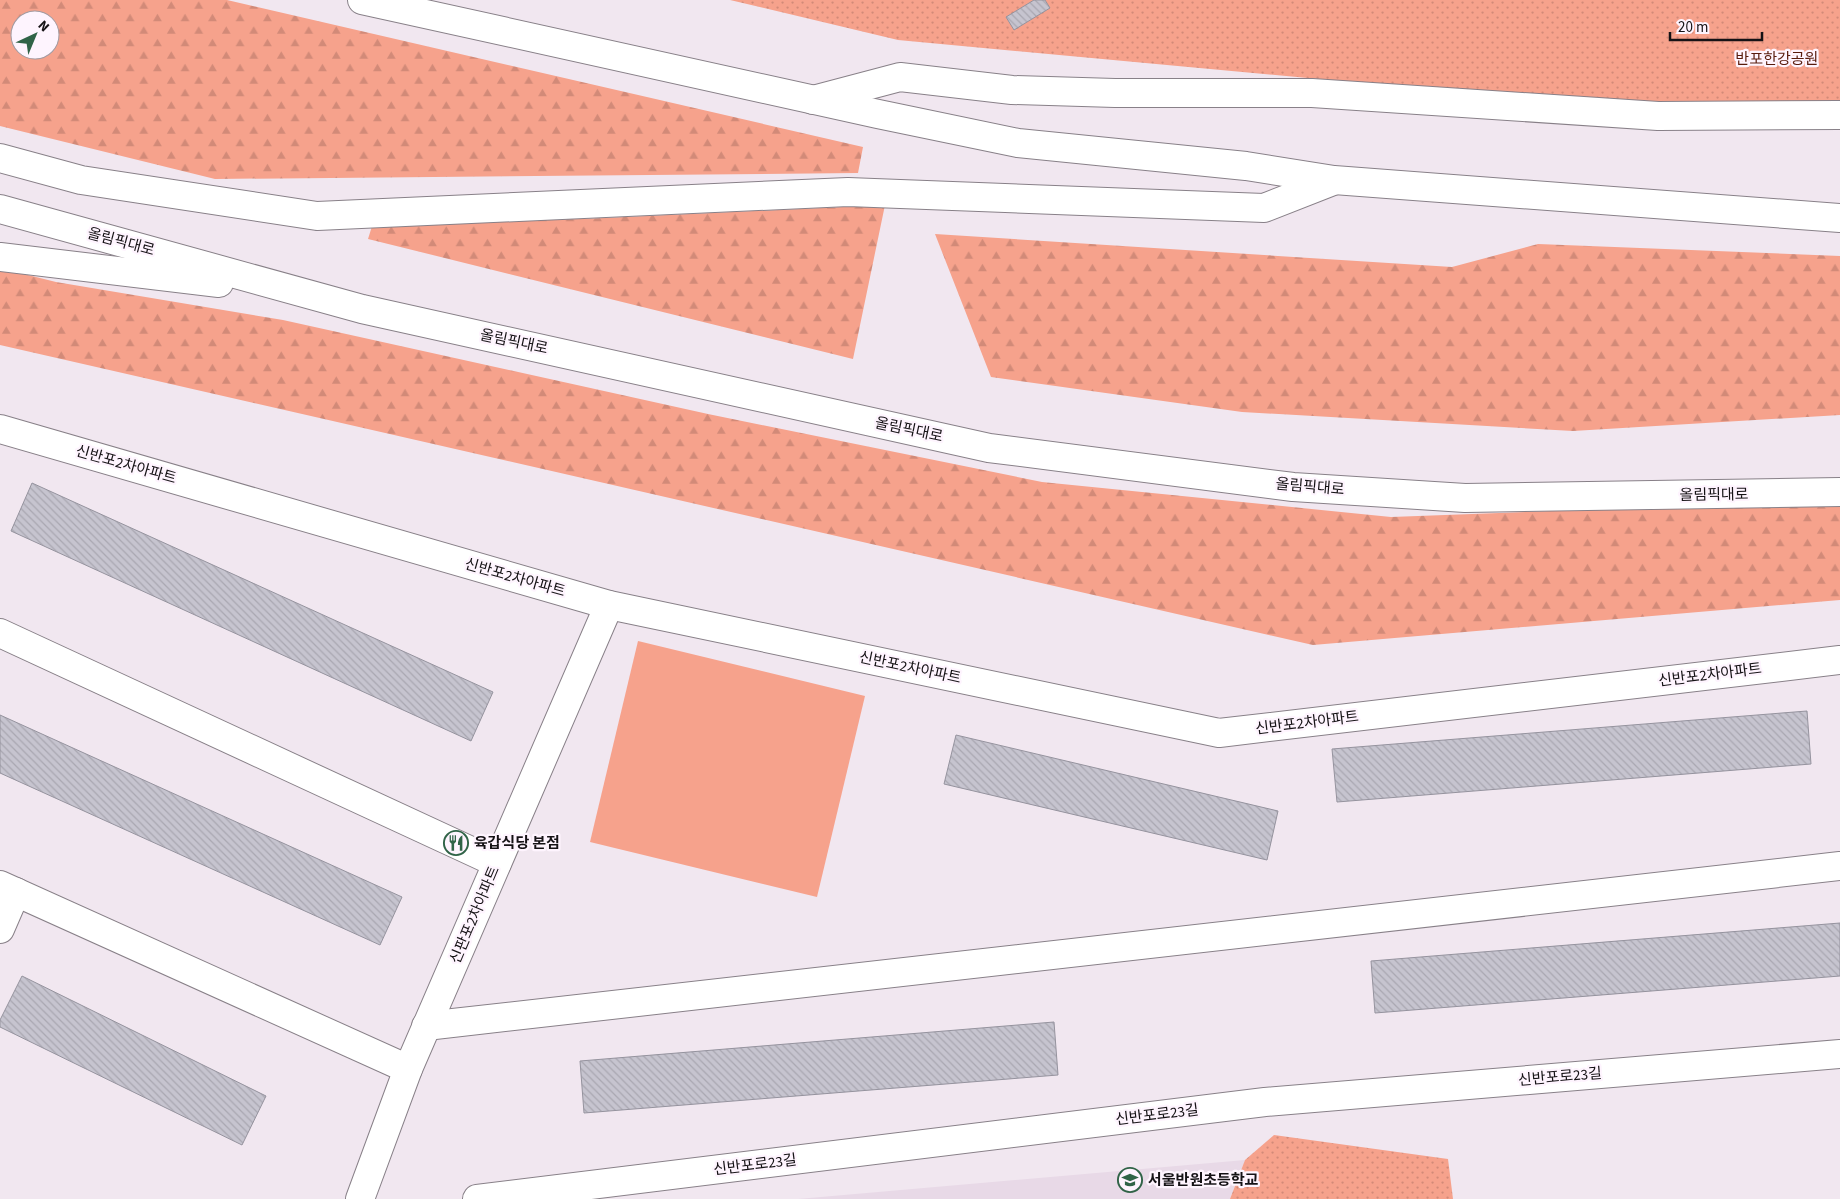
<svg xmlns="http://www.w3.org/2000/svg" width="1840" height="1199" font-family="'Source Sans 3','Noto Sans KR',sans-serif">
  <defs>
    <pattern id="forest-firs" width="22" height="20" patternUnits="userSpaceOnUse" patternTransform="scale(1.25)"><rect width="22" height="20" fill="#f6a28c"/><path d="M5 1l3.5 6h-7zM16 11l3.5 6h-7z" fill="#d28a78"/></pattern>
    <pattern id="park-dots" width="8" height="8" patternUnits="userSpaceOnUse" patternTransform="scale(1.25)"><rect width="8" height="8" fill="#f6a28c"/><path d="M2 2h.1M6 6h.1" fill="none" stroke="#d28a78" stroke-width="1.8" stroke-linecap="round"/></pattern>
    <pattern id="building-back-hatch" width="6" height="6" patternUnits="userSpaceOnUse" patternTransform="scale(1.25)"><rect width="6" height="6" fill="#c6c4cf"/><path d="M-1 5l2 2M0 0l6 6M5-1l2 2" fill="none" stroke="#a9a7b1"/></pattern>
  </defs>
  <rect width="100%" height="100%" fill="#f1e7f0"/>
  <!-- built -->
  <polygon fill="#e8d9e7" points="1245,1160 1230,1199 798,1199"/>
  <!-- forest -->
  <g fill="url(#forest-firs)" fill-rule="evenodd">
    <path d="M0,0H227L863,147L858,173L215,179L0,126ZM20,20H50V50H20Z"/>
    <polygon points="885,205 853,359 368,239 373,223 581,219"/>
    <polygon points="935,234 1452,267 1538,244 1840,256 1840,415 1573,431 1242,412 991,377"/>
    <polygon points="0,268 56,282 283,320 708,414 1042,482 1391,517 1840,500 1840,600 1313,645 0,345"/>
  </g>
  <!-- park -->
  <g fill="url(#park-dots)">
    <polygon points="730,0 1840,0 1840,122 1588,104 898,40"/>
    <polygon points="1274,1135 1448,1159 1453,1199 1230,1199 1245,1160"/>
  </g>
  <!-- pitch -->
  <polygon fill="#f6a28c" points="638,641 865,696 817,897 590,842"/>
  <!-- building -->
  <g fill="url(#building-back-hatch)" stroke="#95939e">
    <polygon points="1034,0 1045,0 1050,8 1014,30 1006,17"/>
    <polygon points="32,483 493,692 471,741 11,531"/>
    <polygon points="1807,711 1811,764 1337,802 1332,749"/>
    <polygon points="0,715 402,897 380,945 0,773"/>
    <polygon points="956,735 1278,811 1267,860 944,784"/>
    <polygon points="1840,923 1840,976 1375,1013 1371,961"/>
    <polygon points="22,976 266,1096 242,1145 0,1027 0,1020"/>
    <polygon points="1054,1022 1058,1075 584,1113 580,1061"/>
  </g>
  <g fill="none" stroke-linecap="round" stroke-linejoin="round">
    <defs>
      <g id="minor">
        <polyline points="813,100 900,77 1012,90 1115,93 1312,93 1658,116 1840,115"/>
        <polyline points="0,429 609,605 1219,733 1840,660"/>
        <polyline points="0,633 497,863"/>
        <polyline points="0,885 408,1069"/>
        <polyline points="0,929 16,892"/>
        <polyline points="426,1026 1840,866"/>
        <polyline points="360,1199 408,1069 609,605"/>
        <polyline points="477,1199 1265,1102 1840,1054"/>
      </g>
      <g id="highway">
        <polyline points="362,0 878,114 1018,143 1246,166 1334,180 1840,218"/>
        <polyline points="0,158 81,180 317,216 848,192 1264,208 1333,181"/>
        <polyline points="0,209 362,309 989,448 1293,487 1465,498 1840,492"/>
        <polyline points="0,257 219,283"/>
      </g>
    </defs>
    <!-- minor casing -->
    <use href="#minor" stroke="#888088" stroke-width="30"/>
    <!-- highway casing -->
    <use href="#highway" stroke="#888088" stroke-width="30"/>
    <!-- minor -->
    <use href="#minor" stroke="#fff" stroke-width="28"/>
    <!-- highway -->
    <use href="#highway" stroke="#fff" stroke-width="28"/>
  </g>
  <!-- icons -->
  <defs>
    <symbol id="restaurant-ring" viewBox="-11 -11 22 22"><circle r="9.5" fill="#fef4fe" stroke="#306347" stroke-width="1.5"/><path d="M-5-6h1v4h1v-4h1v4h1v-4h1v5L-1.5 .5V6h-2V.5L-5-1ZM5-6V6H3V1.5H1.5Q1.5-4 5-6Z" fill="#306347"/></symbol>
    <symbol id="school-ring" viewBox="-11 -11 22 22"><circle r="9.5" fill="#fef4fe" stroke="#306347" stroke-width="1.5"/><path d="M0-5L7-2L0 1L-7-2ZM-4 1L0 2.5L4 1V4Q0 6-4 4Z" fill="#306347"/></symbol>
  </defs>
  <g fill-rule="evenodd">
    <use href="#restaurant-ring" x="442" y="829" width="28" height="28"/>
    <use href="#school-ring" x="1116" y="1166" width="28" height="28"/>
  </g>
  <g text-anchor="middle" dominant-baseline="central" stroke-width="4.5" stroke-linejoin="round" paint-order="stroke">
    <!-- park labels -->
    <g font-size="15" fill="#591b0c" stroke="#fef4fe">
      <text x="1777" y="59">반포한강공원</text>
    </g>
    <!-- street labels -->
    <g font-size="15" fill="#151215" stroke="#fef4fe">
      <text transform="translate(121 242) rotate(15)">올림픽대로</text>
      <text transform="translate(514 342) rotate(12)">올림픽대로</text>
      <text transform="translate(909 430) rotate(12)">올림픽대로</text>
      <text transform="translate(126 465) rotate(16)">신반포2차아파트</text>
      <text transform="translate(1310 487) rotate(5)">올림픽대로</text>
      <text transform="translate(1714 495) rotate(-1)">올림픽대로</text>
      <text transform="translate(515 578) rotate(16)">신반포2차아파트</text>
      <text transform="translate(910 668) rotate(12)">신반포2차아파트</text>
      <text transform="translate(1710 675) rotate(-7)">신반포2차아파트</text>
      <text transform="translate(1307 723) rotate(-7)">신반포2차아파트</text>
      <text transform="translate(475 915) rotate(-67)">신판포2차아파트</text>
      <text transform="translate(1560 1077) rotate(-5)">신반포로23길</text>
      <text transform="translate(1157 1115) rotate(-7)">신반포로23길</text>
      <text transform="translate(755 1165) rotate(-7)">신반포로23길</text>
    </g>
    <!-- poi labels -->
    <g font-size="15" font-weight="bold" fill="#151215" stroke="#fef4fe" text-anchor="start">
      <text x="474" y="843">육갑식당 본점</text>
      <text x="1148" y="1180">서울반원초등학교</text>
    </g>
  </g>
  <!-- north arrow -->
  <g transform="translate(35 35) rotate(44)"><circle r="24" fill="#fef4fe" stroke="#a19aa1"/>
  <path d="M0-4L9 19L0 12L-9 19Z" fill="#306347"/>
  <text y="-8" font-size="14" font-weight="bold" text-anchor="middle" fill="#151215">N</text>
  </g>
  <!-- scale -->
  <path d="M1670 32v8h92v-8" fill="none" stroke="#151215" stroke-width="2.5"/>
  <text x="1678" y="32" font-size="15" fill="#151215" stroke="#fef4fe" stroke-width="4" paint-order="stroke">20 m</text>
</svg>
